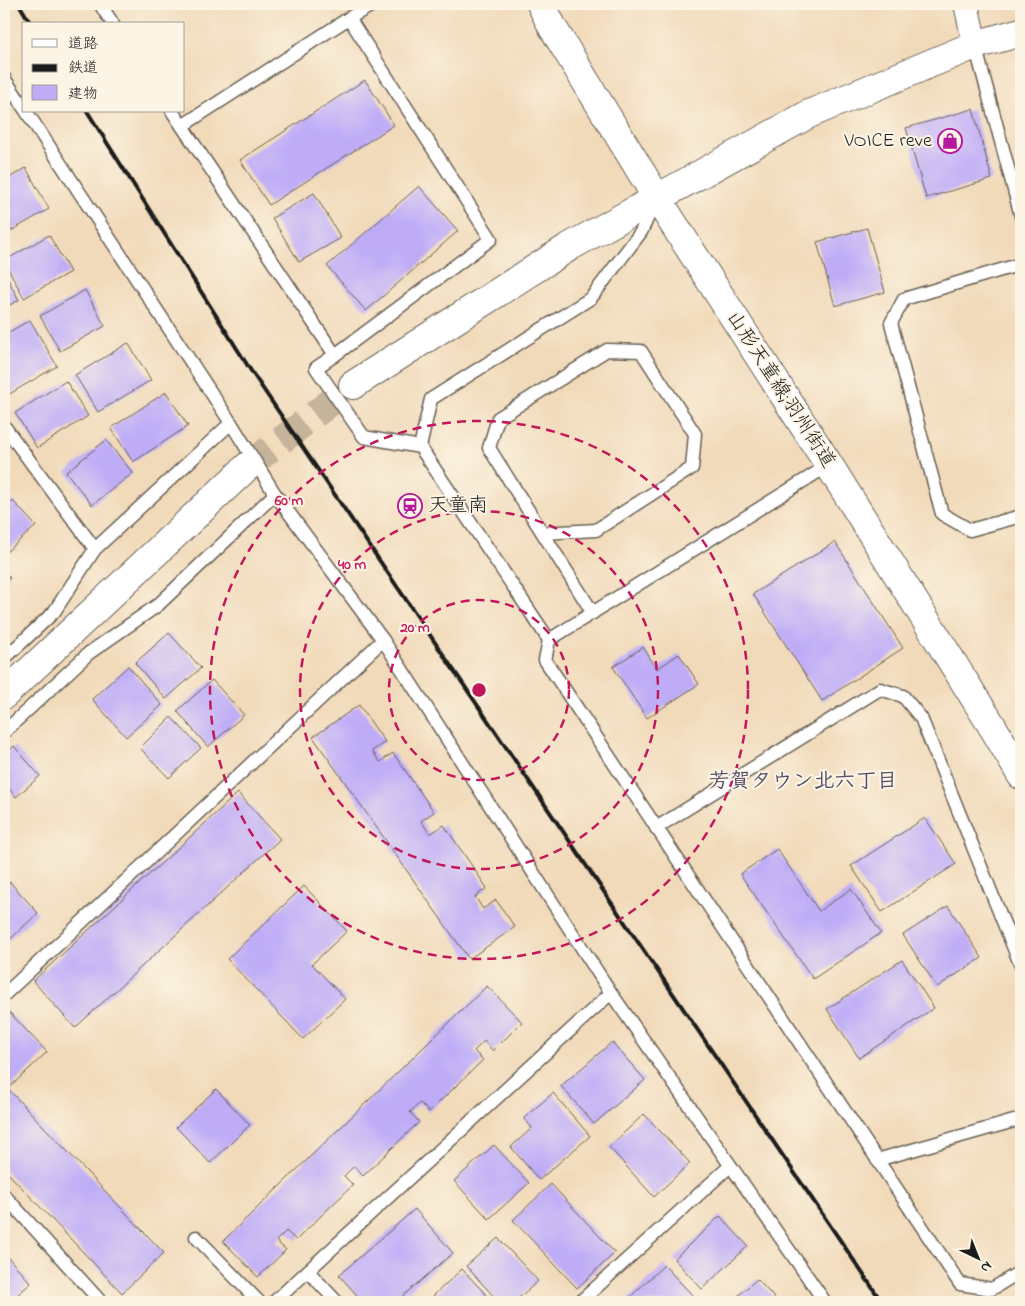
<svg xmlns="http://www.w3.org/2000/svg" width="1025" height="1306" font-family="'Indie Flower','Klee One',sans-serif">
  <rect width="100%" height="100%" fill="#fcf5e5"/>
  <filter id="ink" filterUnits="userSpaceOnUse"><feTurbulence type="fractalNoise" baseFrequency=".02" numOctaves="2"/><feDisplacementMap in="SourceGraphic" scale="10" xChannelSelector="R" yChannelSelector="G"/><feConvolveMatrix kernelMatrix="1 2 1 2 8 2 1 2 1" color-interpolation-filters="sRGB"/></filter>
  <filter id="wash" filterUnits="userSpaceOnUse"><feTurbulence type="fractalNoise" baseFrequency=".0096" numOctaves="4" result="noise"/><feDisplacementMap in="SourceGraphic" scale="20" xChannelSelector="R" yChannelSelector="G"/><feGaussianBlur stdDeviation="1.12" result="paint"/><feColorMatrix in="noise" values="0 0 0 0 0 0 0 0 0 0 0 0 0 0 0 0 0 1.4 0 .05"/><feComposite in="paint" operator="in"/></filter>
  <g filter="url(#wash)">
    <rect width="100%" height="100%" fill="#f1daba"/>
    <g id="blocks">
      <!-- building -->
      <g fill="#beacf7">
        <polygon points="365,80 394,125 269,205 240,160"/>
        <polygon points="973,109 992,179 926,198 906,128"/>
        <polygon points="26,168 49,209 4,235 4,181"/>
        <polygon points="419,186 458,231 366,311 327,266"/>
        <polygon points="314,193 341,238 299,262 272,218"/>
        <polygon points="867,228 885,292 835,306 817,242"/>
        <polygon points="49,235 70,272 24,298 4,261"/>
        <polygon points="4,272 19,300 4,308"/>
        <polygon points="85,290 105,326 60,351 40,316"/>
        <polygon points="30,320 57,366 6,396 4,391 4,335"/>
        <polygon points="128,343 151,380 98,412 75,375"/>
        <polygon points="66,381 88,416 37,448 15,413"/>
        <polygon points="166,392 188,426 133,462 111,428"/>
        <polygon points="106,440 133,473 92,505 66,472"/>
        <polygon points="13,501 36,526 4,554 4,510"/>
        <polygon points="835,542 903,648 822,701 753,594"/>
        <polygon points="4,571 10,578 4,584"/>
        <polygon points="169,633 201,668 166,699 135,663"/>
        <polygon points="643,647 657,669 679,654 699,684 647,718 613,667"/>
        <polygon points="128,666 162,705 126,737 92,699"/>
        <polygon points="212,680 244,715 208,747 177,711"/>
        <polygon points="359,705 385,742 372,751 380,762 393,753 434,812 421,821 430,834 444,825 487,888 475,897 483,909 496,900 515,927 469,959 313,737"/>
        <polygon points="171,717 201,748 169,778 140,748"/>
        <polygon points="14,746 40,776 16,797 4,783 4,756"/>
        <polygon points="238,793 280,839 75,1028 33,981"/>
        <polygon points="925,818 956,864 882,912 851,866"/>
        <polygon points="777,849 819,911 851,889 881,933 813,979 740,874"/>
        <polygon points="10,882 38,913 4,945 4,889"/>
        <polygon points="304,886 347,931 312,964 345,999 303,1039 227,959"/>
        <polygon points="948,906 982,958 937,987 903,935"/>
        <polygon points="902,960 934,1008 859,1058 827,1009"/>
        <polygon points="487,986 522,1022 493,1051 484,1041 474,1051 483,1060 429,1112 420,1103 410,1112 419,1122 363,1176 354,1166 344,1176 353,1185 296,1240 286,1231 276,1241 286,1250 258,1277 223,1241"/>
        <polygon points="6,1009 47,1052 8,1089 164,1253 122,1293 4,1169 4,1012"/>
        <polygon points="612,1042 645,1080 594,1124 561,1086"/>
        <polygon points="216,1089 250,1125 210,1163 176,1127"/>
        <polygon points="553,1093 590,1136 539,1180 511,1147 532,1128 524,1118"/>
        <polygon points="644,1114 690,1163 654,1197 609,1147"/>
        <polygon points="494,1145 529,1183 489,1219 454,1181"/>
        <polygon points="551,1184 615,1253 577,1288 513,1220"/>
        <polygon points="415,1209 453,1253 396,1302 363,1302 339,1275"/>
        <polygon points="720,1216 748,1246 702,1289 674,1259"/>
        <polygon points="498,1238 538,1281 514,1302 499,1302 466,1266"/>
        <polygon points="5,1254 31,1283 9,1302 4,1302 4,1256"/>
        <polygon points="664,1265 694,1297 688,1302 632,1302 628,1299"/>
        <polygon points="462,1269 493,1302 439,1302 433,1296"/>
        <polygon points="757,1279 778,1302 731,1302"/>
      </g>
    </g>
  </g>
  <g filter="url(#ink)">
    <use href="#blocks" fill-opacity="0" stroke="#675e53" stroke-width="1"/>
    <g fill="none" stroke-linecap="round" stroke-linejoin="round">
      <!-- tertiary-tunnel -->
      <polyline stroke="#c6b49a" stroke-width="28" stroke-dasharray="28 14" stroke-linecap="butt" points="248,466 353,385"/>
      <defs>
        <g id="service">
          <polyline points="100,4 113,24"/>
          <polyline points="374,4 349,18 491,239 335,355 316,368 364,437 420,447 549,640 545,660 960,1284 992,1289 1021,1271"/>
          <polyline points="975,45 1021,216"/>
          <polyline points="4,78 24,108"/>
          <polyline points="26,111 231,423 275,494 383,640 611,993 825,1302"/>
          <polyline points="172,111 335,355"/>
          <polyline points="182,126 349,18"/>
          <polyline points="1021,264 904,299 891,323 942,514 970,530 1021,516"/>
          <polyline points="4,426 95,549"/>
          <polyline points="420,447 431,399 591,298 641,232 654,204"/>
          <polyline points="543,533 596,530 692,468 695,434 641,351 607,350 498,418 489,448 593,613"/>
          <polyline points="549,640 829,465"/>
          <polyline points="4,659 54,612 95,549 231,423"/>
          <polyline points="4,732 89,653 158,605 275,494"/>
          <polyline points="656,828 880,689 903,696 921,718 1021,966"/>
          <polyline points="4,995 383,640"/>
          <polyline points="877,1160 1021,1119"/>
          <polyline points="4,1195 101,1302"/>
          <polyline points="196,1237 259,1302"/>
          <polyline points="308,1271 337,1302"/>
          <polyline points="274,1302 611,993"/>
          <polyline points="580,1302 730,1166"/>
        </g>
        <polyline id="minor" points="966,4 975,45"/>
        <g id="tertiary">
          <polyline points="353,385 569,247 809,114 975,45 1021,32"/>
          <polyline points="4,695 248,466"/>
        </g>
        <polyline id="primary" points="541,4 553,28 657,198 829,465 994,729 1021,775"/>
      </defs>
      <!-- service casing -->
      <use href="#service" stroke="#675e53" stroke-width="15"/>
      <!-- minor casing -->
      <use href="#minor" stroke="#675e53" stroke-width="26"/>
      <!-- tertiary casing -->
      <use href="#tertiary" stroke="#675e53" stroke-width="30"/>
      <!-- primary casing -->
      <use href="#primary" stroke="#675e53" stroke-width="30"/>
      <!-- service -->
      <use href="#service" stroke="#fff" stroke-width="12"/>
      <!-- minor -->
      <use href="#minor" stroke="#fff" stroke-width="24"/>
      <!-- tertiary -->
      <use href="#tertiary" stroke="#fff" stroke-width="28"/>
      <!-- primary -->
      <use href="#primary" stroke="#fff" stroke-width="28"/>
      <!-- rail -->
      <g stroke="#1c1c1c" stroke-width="4">
        <polyline points="19,4 31,24"/>
        <polyline points="87,111 253,374 882,1302"/>
      </g>
    </g>
  </g>
  <!-- distance rings -->
  <g fill="none" stroke="#c2185b" stroke-width="2.5" stroke-dasharray="9 6">
    <circle cx="479" cy="690" r="90"/>
    <circle cx="479" cy="690" r="179"/>
    <circle cx="479" cy="690" r="269"/>
  </g>
  <!-- icons -->
  <defs>
    <symbol id="shop-ring" viewBox="-11 -11 22 22"><circle r="9.5" fill="#fcf5e5" stroke="#b5179e" stroke-width="1.5"/><path d="M-5-2.5h2.3a2.7 3.5 0 0 1 5.4 0H5L5.5 6h-11ZM-1.5-2.5h3a1.5 2.3 0 0 0-3 0Z" fill="#b5179e"/></symbol>
    <symbol id="station-ring" viewBox="-11 -11 22 22"><circle r="9.5" fill="#fcf5e5" stroke="#b5179e" stroke-width="1.5"/><path d="M-3-6H3Q5-6 5-4V2Q5 4 3 4L4.5 6H3L1.5 4h-3L-3 6H-4.5L-3 4Q-5 4-5 2V-4Q-5-6-3-6ZM-3.5-4v3h7v-3ZM-3.5 1v1.5H-2V1ZM2 1v1.5H3.5V1Z" fill="#b5179e"/></symbol>
  </defs>
  <g fill-rule="evenodd">
    <use href="#shop-ring" x="936" y="127" width="28" height="28"/>
    <use href="#station-ring" x="396" y="492" width="28" height="28"/>
  </g>
  <g text-anchor="middle" dominant-baseline="central" stroke-width="4" stroke-linejoin="round" paint-order="stroke">
    <!-- poi labels -->
    <g font-size="20" fill="#1c1c1c" stroke="#fcf5e5" text-anchor="end">
      <text x="932" y="141">VOICE reve</text>
      <text x="428" y="506" text-anchor="start">天童南</text>
    </g>
    <!-- street labels -->
    <g font-size="20" fill="#1c1c1c" stroke="#fcf5e5">
      <text transform="translate(780 390) rotate(57)">山形天童線;羽州街道</text>
    </g>
    <!-- neighbourhood labels -->
    <g font-size="21" font-weight="bold" fill="#554e69" stroke="#fcf5e5">
      <text x="803" y="782">芳賀タウン北六丁目</text>
    </g>
  </g>
  <circle cx="479" cy="690" r="8" fill="#c2185b" stroke="#fcf5e5" stroke-width="2.5"/>
  <g font-size="15" text-anchor="middle" font-weight="bold" fill="#c2185b" stroke="#fcf5e5" stroke-width="4" stroke-linejoin="round" paint-order="stroke">
    <text x="289" y="505">60 m</text>
    <text x="352" y="569">40 m</text>
    <text x="415" y="632">20 m</text>
  </g>
  <!-- margin -->
  <rect width="1025" height="1306" fill="none" stroke="#fcf5e5" stroke-width="20"/>
  <!-- legend -->
  <rect x="22" y="22" width="162" height="90" fill="#fcf5e5" stroke="#a29e95"/>
  <rect x="32" y="39" width="25" height="8" fill="#ffffff" stroke="#a29e95"/>
  <text x="68" y="48" font-size="15" fill="#1c1c1c">道路</text>
  <rect x="32" y="64" width="25" height="8" fill="#1c1c1c" stroke="#a29e95"/>
  <text x="68" y="72" font-size="15" fill="#1c1c1c">鉄道</text>
  <rect x="32" y="85" width="25" height="15" fill="#beacf7" stroke="#a29e95"/>
  <text x="68" y="98" font-size="15" fill="#1c1c1c">建物</text>
  <!-- north arrow -->
  <g transform="translate(978 1258) rotate(137)" stroke="#fcf5e5" stroke-width="4" paint-order="stroke">
  <path d="M0-4L9 19L0 12L-9 19Z" fill="#1c1c1c"/>
  <text y="-8" font-size="14" font-weight="bold" text-anchor="middle" fill="#1c1c1c">N</text>
  </g>
</svg>
